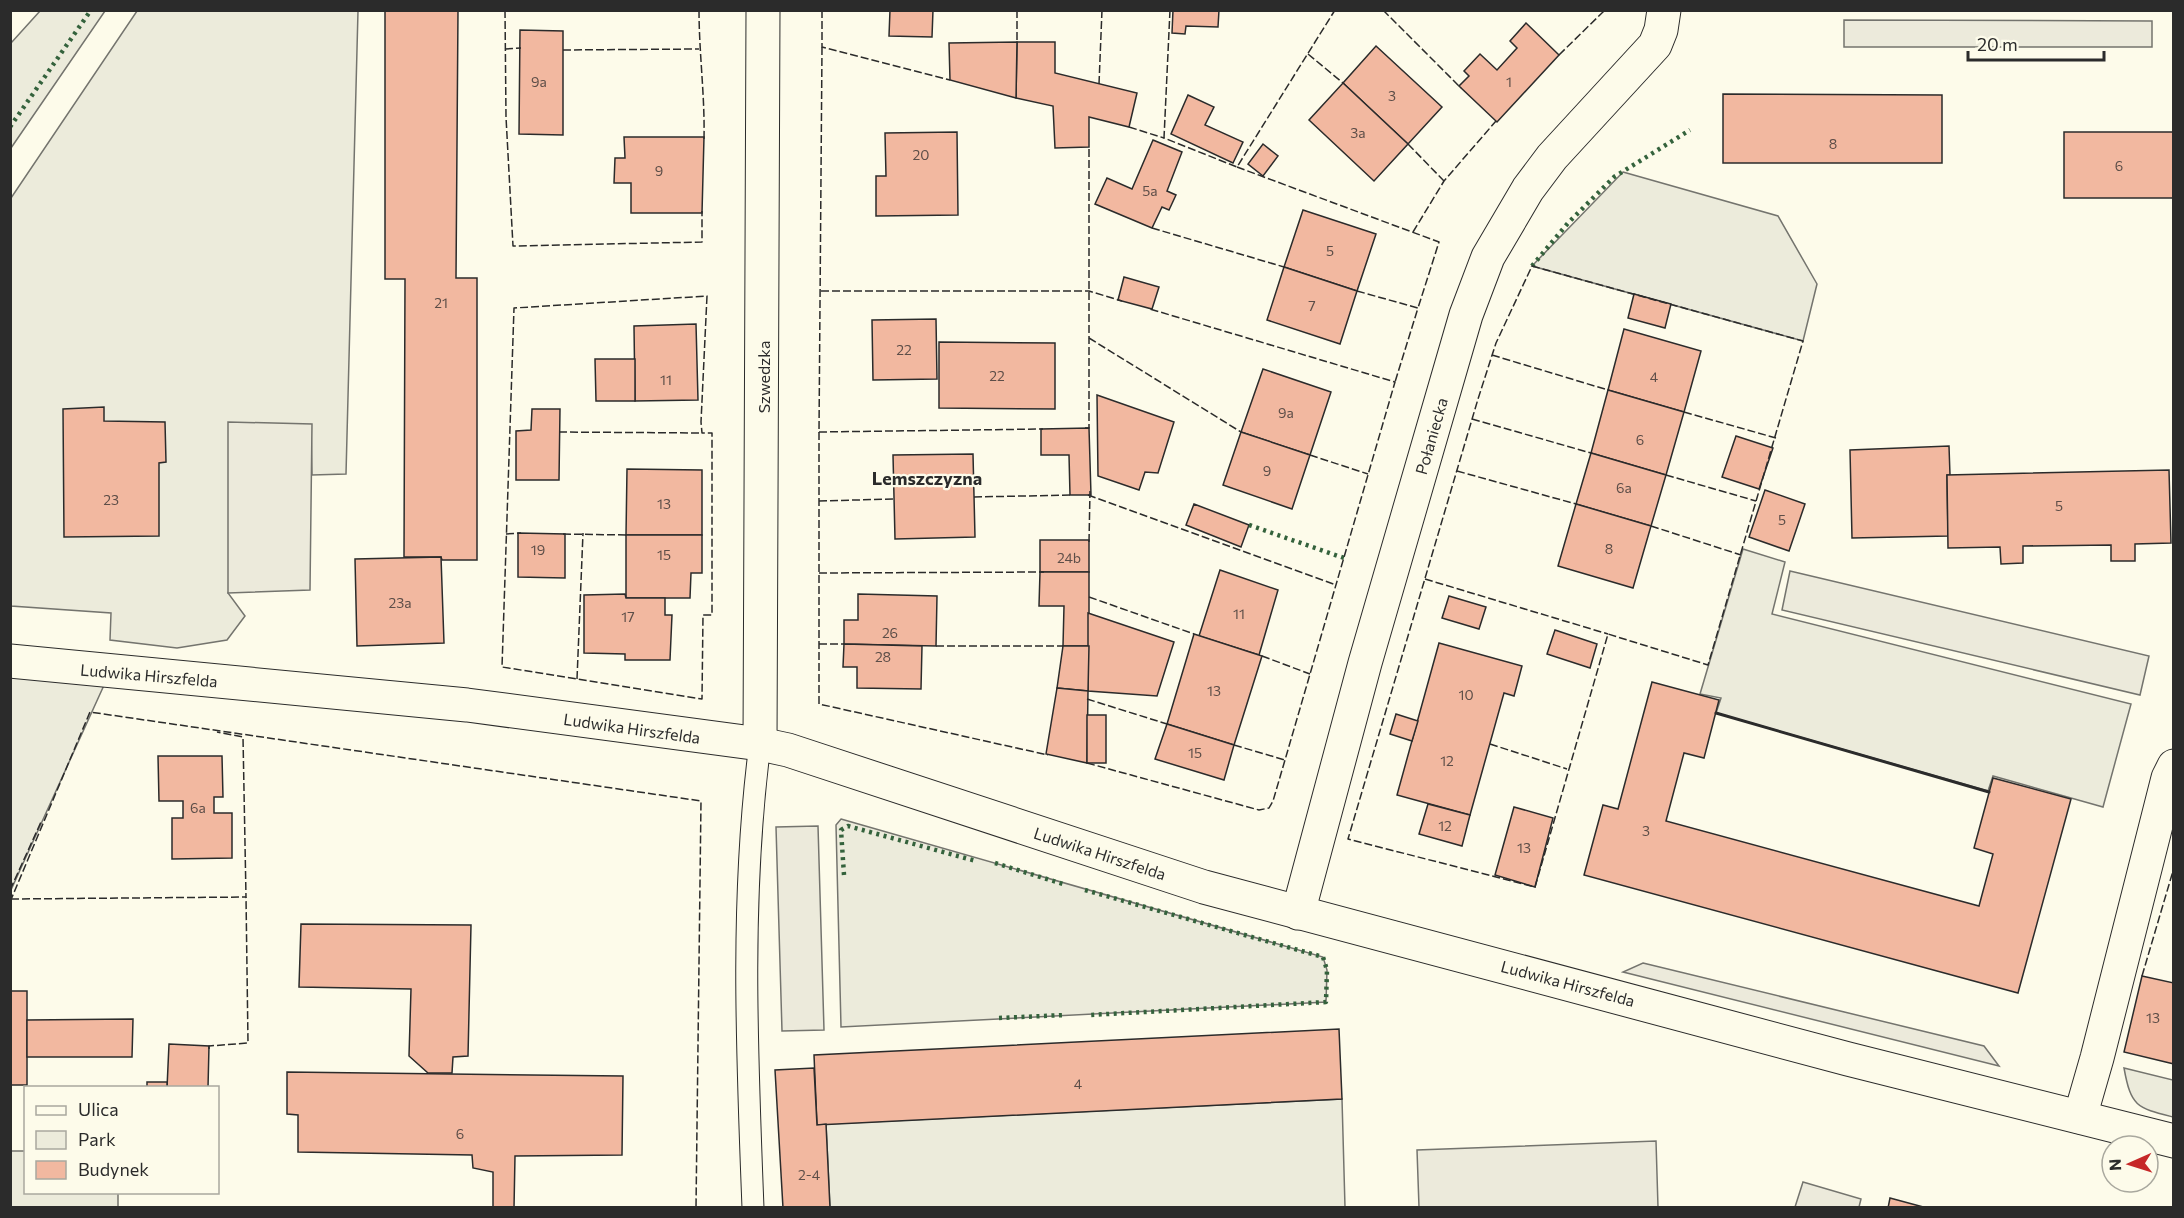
<svg xmlns="http://www.w3.org/2000/svg" width="2184" height="1218" font-family="Commissioner,sans-serif">
  <rect width="100%" height="100%" fill="#fdfbea"/>
  <!-- green -->
  <g fill="#ecebdb" stroke="#74746e" stroke-width="1.5">
    <polygon points="40,11 105,11 11,148 11,43"/>
    <polygon points="137,11 358,11 346,474 312,475 311,424 228,593 245,616 227,640 177,648 110,640 111,613 11,606 11,198"/>
    <polygon points="1623,172 1778,216 1817,284 1803,341 1532,266"/>
    <polygon points="1743,549 1785,562 1772,614 2131,704 2103,807 1993,776 1988,791 1716,713 1721,698 1700,694"/>
    <polygon points="11,669 110,672 11,890"/>
    <polygon points="841,819 1323,957 1327,970 1326,1002 841,1027 836,825"/>
    <path d="M2124,1068L2173,1080V1117C2137,1108 2131,1107 2124,1068Z"/>
    <polygon points="1342,1099 1345,1207 830,1207 826,1124"/>
    <polygon points="11,1151 25,1151 26,1192 118,1193 118,1207 11,1207"/>
  </g>
  <!-- parking -->
  <g fill="#eceadb" stroke="#74746e" stroke-width="1.5">
    <polygon points="1844,20 2152,21 2152,47 1844,47"/>
    <polygon points="228,422 312,424 310,590 228,593"/>
    <polygon points="1790,571 2149,656 2140,695 1782,610"/>
    <polygon points="818,826 824,1030 782,1031 776,827"/>
    <polygon points="1643,963 1984,1046 1999,1066 1623,972"/>
    <polygon points="1656,1141 1658,1207 1419,1207 1417,1150"/>
    <polygon points="1803,1182 1861,1199 1859,1207 1795,1207"/>
  </g>
  <!-- building -->
  <g fill="#f2b8a0" stroke="#2b2b2b" stroke-width="1.5">
    <polygon points="385,10 458,10 456,278 477,278 477,560 442,560 441,557 404,557 405,279 385,279"/>
    <polygon points="890,10 933,10 932,37 889,36"/>
    <polygon points="1173,10 1219,10 1218,27 1186,26 1185,34 1172,33"/>
    <polygon points="1526,23 1559,55 1497,122 1459,86 1469,76 1464,71 1480,54 1497,70 1517,48 1510,41"/>
    <polygon points="520,30 563,31 563,135 519,134"/>
    <polygon points="1017,42 1055,42 1055,73 1137,93 1129,127 1089,117 1089,147 1055,148 1053,106 1016,98"/>
    <polygon points="1017,42 1016,98 950,80 949,43"/>
    <polygon points="1376,46 1442,107 1408,144 1343,83"/>
    <polygon points="1343,83 1408,144 1374,181 1309,120"/>
    <polygon points="1723,94 1942,95 1942,163 1723,163"/>
    <polygon points="1188,95 1214,107 1205,125 1243,142 1233,163 1171,134"/>
    <polygon points="957,132 958,215 876,216 876,176 886,176 885,133"/>
    <rect x="2064" y="132" width="110" height="66"/>
    <polygon points="624,137 704,137 702,213 631,213 631,183 614,183 615,158 625,158"/>
    <polygon points="1153,140 1182,152 1167,191 1176,195 1169,210 1162,207 1152,228 1095,204 1107,178 1132,189"/>
    <polygon points="1263,144 1278,156 1263,176 1248,164"/>
    <polygon points="1303,210 1376,234 1357,291 1284,267"/>
    <polygon points="1284,267 1357,291 1340,344 1267,320"/>
    <polygon points="1124,277 1159,287 1152,309 1118,300"/>
    <polygon points="1634,294 1671,304 1665,328 1628,318"/>
    <polygon points="936,319 937,379 873,380 872,320"/>
    <polygon points="696,324 698,400 635,401 634,326"/>
    <polygon points="1624,329 1701,351 1684,412 1608,390"/>
    <polygon points="939,342 1055,343 1055,409 939,408"/>
    <polygon points="595,359 635,359 635,401 596,401"/>
    <polygon points="1263,369 1331,392 1310,455 1241,432"/>
    <polygon points="1608,390 1684,412 1666,475 1591,453"/>
    <polygon points="1097,395 1174,422 1158,473 1145,472 1139,490 1098,476"/>
    <polygon points="104,407 104,421 165,422 166,462 159,463 159,536 64,537 63,409"/>
    <polygon points="532,409 560,409 559,480 516,480 516,431 531,430"/>
    <polygon points="1089,428 1091,495 1070,495 1069,455 1041,455 1041,429"/>
    <polygon points="1241,432 1310,455 1292,509 1223,485"/>
    <polygon points="1736,436 1773,448 1759,489 1722,477"/>
    <polygon points="1949,446 1950,475 1947,475 1948,536 1852,538 1850,450"/>
    <polygon points="1591,453 1666,475 1651,526 1576,504"/>
    <polygon points="973,454 975,537 895,539 893,455"/>
    <polygon points="627,469 702,470 702,535 626,535"/>
    <polygon points="2169,470 2171,543 2135,544 2135,561 2111,561 2111,545 2023,546 2023,563 2001,564 2000,547 1948,548 1947,475"/>
    <polygon points="1765,490 1805,504 1789,551 1749,537"/>
    <polygon points="1194,504 1249,525 1241,547 1186,525"/>
    <polygon points="1576,504 1651,526 1633,588 1558,566"/>
    <polygon points="518,533 565,534 565,578 518,577"/>
    <polygon points="626,535 702,535 702,573 691,573 690,598 626,598"/>
    <rect x="1040" y="540" width="49" height="32"/>
    <polygon points="441,557 444,643 357,646 355,559"/>
    <polygon points="1220,570 1278,590 1259,655 1199,636"/>
    <polygon points="1040,572 1089,572 1089,646 1063,646 1064,606 1039,606"/>
    <polygon points="625,594 626,598 665,598 665,615 672,615 670,660 625,660 625,654 584,653 584,595"/>
    <polygon points="858,594 937,596 936,646 844,644 844,620 858,620"/>
    <polygon points="1449,596 1486,607 1479,629 1442,618"/>
    <polygon points="1088,613 1174,642 1157,696 1088,691"/>
    <polygon points="1555,630 1597,644 1590,668 1547,654"/>
    <polygon points="1194,634 1262,656 1234,745 1167,724"/>
    <polygon points="1439,643 1522,666 1514,696 1504,693 1470,815 1397,795"/>
    <polygon points="844,644 922,646 921,689 857,688 857,667 843,667"/>
    <polygon points="1063,646 1089,646 1088,691 1057,688"/>
    <polygon points="1652,682 1719,700 1704,758 1684,753 1666,821 1979,906 1993,854 1974,848 1993,778 2071,799 2018,993 1584,875 1603,805 1618,809"/>
    <polygon points="1057,688 1088,691 1087,763 1046,754"/>
    <polygon points="1396,714 1418,721 1412,741 1390,734"/>
    <rect x="1087" y="715" width="19" height="48"/>
    <polygon points="1167,724 1234,745 1224,780 1155,759"/>
    <polygon points="158,756 222,756 223,797 214,797 214,813 232,813 232,858 172,859 172,818 183,818 183,801 159,801"/>
    <polygon points="1428,804 1470,815 1462,846 1419,834"/>
    <polygon points="1514,807 1553,818 1535,887 1495,875"/>
    <polygon points="301,924 471,925 468,1056 453,1057 452,1073 428,1073 409,1056 411,989 299,987"/>
    <polygon points="2142,976 2174,983 2174,1064 2124,1052"/>
    <rect x="10" y="991" width="17" height="94"/>
    <polygon points="133,1019 132,1057 27,1057 27,1020"/>
    <polygon points="1339,1029 1342,1099 817,1125 814,1055"/>
    <polygon points="169,1044 209,1046 208,1088 167,1088"/>
    <polygon points="814,1068 817,1125 826,1124 830,1208 783,1208 775,1070"/>
    <polygon points="287,1072 623,1076 622,1155 515,1156 514,1208 493,1208 493,1172 473,1168 472,1155 298,1152 298,1115 287,1114"/>
    <rect x="147" y="1082" width="20" height="6"/>
    <polygon points="1890,1198 1927,1208 1888,1208"/>
  </g>
  <g fill="none" stroke-linecap="round" stroke-linejoin="round">
    <defs>
      <path id="service" d="M753,1208C747,1053 740,897 760,744"/>
      <g id="minor">
        <polyline points="10,661 467,705 760,744 788,750 1204,887 1848,1059 2174,1141"/>
        <polyline points="760,744 763,10"/>
        <polyline points="1298,913 1365,663 1466,315 1488,257 1528,189 1552,157 1655,45 1661,30 1664,10"/>
        <polyline points="2080,1117 2097,1058 2168,778 2174,766"/>
      </g>
    </defs>
    <!-- service casing -->
    <use href="#service" stroke="#2b2b2b" stroke-width="23"/>
    <!-- minor casing -->
    <use href="#minor" stroke="#2b2b2b" stroke-width="35"/>
    <!-- service -->
    <use href="#service" stroke="#fdfbea" stroke-width="21"/>
    <!-- minor -->
    <use href="#minor" stroke="#fdfbea" stroke-width="33"/>
    <!-- hedge -->
    <g stroke="#34623c" stroke-width="4.5" stroke-dasharray="3 4.5" stroke-linecap="butt">
      <polyline points="10,127 91,10"/>
      <polyline points="1532,266 1568,223 1614,177 1690,130"/>
      <polyline points="1249,525 1344,558"/>
      <polyline points="995,863 1063,884"/>
      <polyline points="844,875 841,830 848,826 976,861"/>
      <polyline points="1085,890 1323,957 1327,970 1326,1002 1090,1015"/>
      <polyline points="999,1018 1065,1015"/>
    </g>
    <!-- fence -->
    <g stroke="#2b2b2b" stroke-width="1.5" stroke-dasharray="8 3" stroke-linecap="butt">
      <polyline points="505,10 506,117 513,246 702,242 702,211"/>
      <path d="M699,10C699,53 705,96 704,139"/>
      <polyline points="822,10 822,47 950,80"/>
      <polyline points="1017,10 1017,42"/>
      <polyline points="1170,10 1164,138 1237,167 1335,10"/>
      <polyline points="1383,10 1461,88"/>
      <polyline points="822,47 819,432 1043,429"/>
      <polyline points="505,49 521,48"/>
      <polyline points="563,50 699,49"/>
      <polyline points="1308,54 1343,83"/>
      <polyline points="1559,55 1605,10"/>
      <polyline points="1099,84 1102,10"/>
      <polyline points="1129,127 1164,138"/>
      <polyline points="1408,144 1444,181"/>
      <polyline points="1237,167 1439,242 1418,308"/>
      <polyline points="1152,228 1284,267"/>
      <polyline points="1413,232 1444,181 1496,121"/>
      <polygon points="1532,266 1803,341 1708,665 1608,634 1535,887 1348,839 1478,399 1496,343"/>
      <polyline points="821,291 1089,291 1122,301"/>
      <polyline points="1357,291 1418,308 1395,382"/>
      <polygon points="707,296 701,422 702,433 712,433 712,615 703,615 702,699 502,667 514,308"/>
      <polyline points="1089,338 1241,432"/>
      <polyline points="1492,355 1608,390"/>
      <polyline points="1684,412 1776,438"/>
      <polyline points="1472,419 1591,453"/>
      <polyline points="1085,428 1089,428 1089,147"/>
      <polyline points="559,432 702,433"/>
      <polyline points="819,432 819,704 1048,755"/>
      <polyline points="1310,455 1368,474"/>
      <polyline points="1457,471 1576,504"/>
      <polyline points="1666,475 1756,501"/>
      <polyline points="1088,495 1336,585"/>
      <polyline points="974,497 1073,495"/>
      <polyline points="819,501 894,499"/>
      <polyline points="1651,526 1741,555"/>
      <polyline points="506,534 521,533"/>
      <polyline points="563,534 626,535"/>
      <polyline points="1089,542 1090,491"/>
      <polyline points="819,573 1044,572"/>
      <polyline points="1425,579 1608,634"/>
      <polyline points="1089,597 1194,634"/>
      <polyline points="819,644 844,644"/>
      <polyline points="936,646 1063,646"/>
      <polyline points="1262,656 1310,674"/>
      <polyline points="577,679 583,533"/>
      <polyline points="1087,699 1167,724"/>
      <polyline points="1490,744 1567,769"/>
      <polyline points="1234,745 1285,760"/>
      <polyline points="1087,763 1259,810 1269,808 1273,801 1285,760 1395,382 1150,309"/>
      <polyline points="10,890 41,822"/>
      <polyline points="11,899 246,897 243,737 217,732"/>
      <polyline points="10,902 90,712 701,801 696,1208"/>
      <polyline points="2142,976 2173,871"/>
      <polyline points="209,1049 209,1046 248,1043 246,897"/>
    </g>
    <!-- wall -->
    <polyline stroke="#2b2b2b" stroke-width="3" points="1716,713 1989,792"/>
  </g>
  <g text-anchor="middle" dominant-baseline="central" stroke-width="4.5" stroke-linejoin="round" paint-order="stroke">
    <!-- number labels -->
    <g font-size="14" fill="#5d4e48">
      <text x="539" y="81">9a</text>
      <text x="1509" y="81">1</text>
      <text x="1392" y="95">3</text>
      <text x="1358" y="132">3a</text>
      <text x="1833" y="143">8</text>
      <text x="921" y="154">20</text>
      <text x="2119" y="165">6</text>
      <text x="659" y="170">9</text>
      <text x="1150" y="190">5a</text>
      <text x="1330" y="250">5</text>
      <text x="441" y="302">21</text>
      <text x="1312" y="305">7</text>
      <text x="904" y="349">22</text>
      <text x="997" y="375">22</text>
      <text x="1654" y="376">4</text>
      <text x="666" y="379">11</text>
      <text x="1286" y="412">9a</text>
      <text x="1640" y="439">6</text>
      <text x="1267" y="470">9</text>
      <text x="1624" y="487">6a</text>
      <text x="111" y="499">23</text>
      <text x="664" y="503">13</text>
      <text x="2059" y="505">5</text>
      <text x="1782" y="519">5</text>
      <text x="1609" y="548">8</text>
      <text x="538" y="549">19</text>
      <text x="664" y="554">15</text>
      <text x="1069" y="557">24b</text>
      <text x="400" y="602">23a</text>
      <text x="1239" y="613">11</text>
      <text x="628" y="616">17</text>
      <text x="890" y="632">26</text>
      <text x="883" y="656">28</text>
      <text x="1214" y="690">13</text>
      <text x="1466" y="694">10</text>
      <text x="1195" y="752">15</text>
      <text x="1447" y="760">12</text>
      <text x="198" y="807">6a</text>
      <text x="1445" y="825">12</text>
      <text x="1646" y="830">3</text>
      <text x="1524" y="847">13</text>
      <text x="2153" y="1017">13</text>
      <text x="1078" y="1083">4</text>
      <text x="460" y="1133">6</text>
      <text x="809" y="1174">2-4</text>
    </g>
    <!-- street labels -->
    <g font-size="16" fill="#2b2b2b" stroke="#fdfbea">
      <text transform="translate(763 377) rotate(-90)">Szwedzka</text>
      <text transform="translate(1431 436) rotate(-74)">Połaniecka</text>
      <text transform="translate(149 675) rotate(5)">Ludwika Hirszfelda</text>
      <text transform="translate(632 728) rotate(8)">Ludwika Hirszfelda</text>
      <text transform="translate(1100 853) rotate(18)">Ludwika Hirszfelda</text>
      <text transform="translate(1568 983) rotate(15)">Ludwika Hirszfelda</text>
    </g>
    <!-- neighbourhood labels -->
    <g font-size="18" font-weight="bold" fill="#2b2b2b" stroke="#fdfbea">
      <text x="927" y="478">Lemszczyzna</text>
    </g>
  </g>
  <!-- border -->
  <rect width="2184" height="1218" fill="none" stroke="#2b2b2b" stroke-width="24"/>
  <!-- legend -->
  <rect x="24" y="1086" width="195" height="108" fill="#fdfbea" stroke="#a9a89e" stroke-width="1.5"/>
  <rect x="36" y="1106" width="30" height="9" fill="#fdfbea" stroke="#a9a89e" stroke-width="1.5"/>
  <text x="78" y="1116" font-size="18" fill="#2b2b2b">Ulica</text>
  <rect x="36" y="1131" width="30" height="18" fill="#ecebdb" stroke="#a9a89e" stroke-width="1.5"/>
  <text x="78" y="1146" font-size="18" fill="#2b2b2b">Park</text>
  <rect x="36" y="1161" width="30" height="18" fill="#f2b8a0" stroke="#a9a89e" stroke-width="1.5"/>
  <text x="78" y="1176" font-size="18" fill="#2b2b2b">Budynek</text>
  <!-- north arrow -->
  <g transform="translate(2130 1164) rotate(267)"><circle r="28" fill="#fdfbea" stroke="#a9a89e" stroke-width="1.5"/>
  <path d="M0-4.5L10 22L0 15L-10 22Z" fill="#c62828"/>
  <text y="-9" font-size="16" font-weight="bold" text-anchor="middle" fill="#2b2b2b">N</text>
  </g>
  <!-- scale -->
  <path d="M1968 51v9h136v-9" fill="none" stroke="#2b2b2b" stroke-width="3"/>
  <text x="1977" y="51" font-size="18" fill="#2b2b2b" stroke="#fdfbea" stroke-width="4.5" paint-order="stroke">20 m</text>
</svg>
